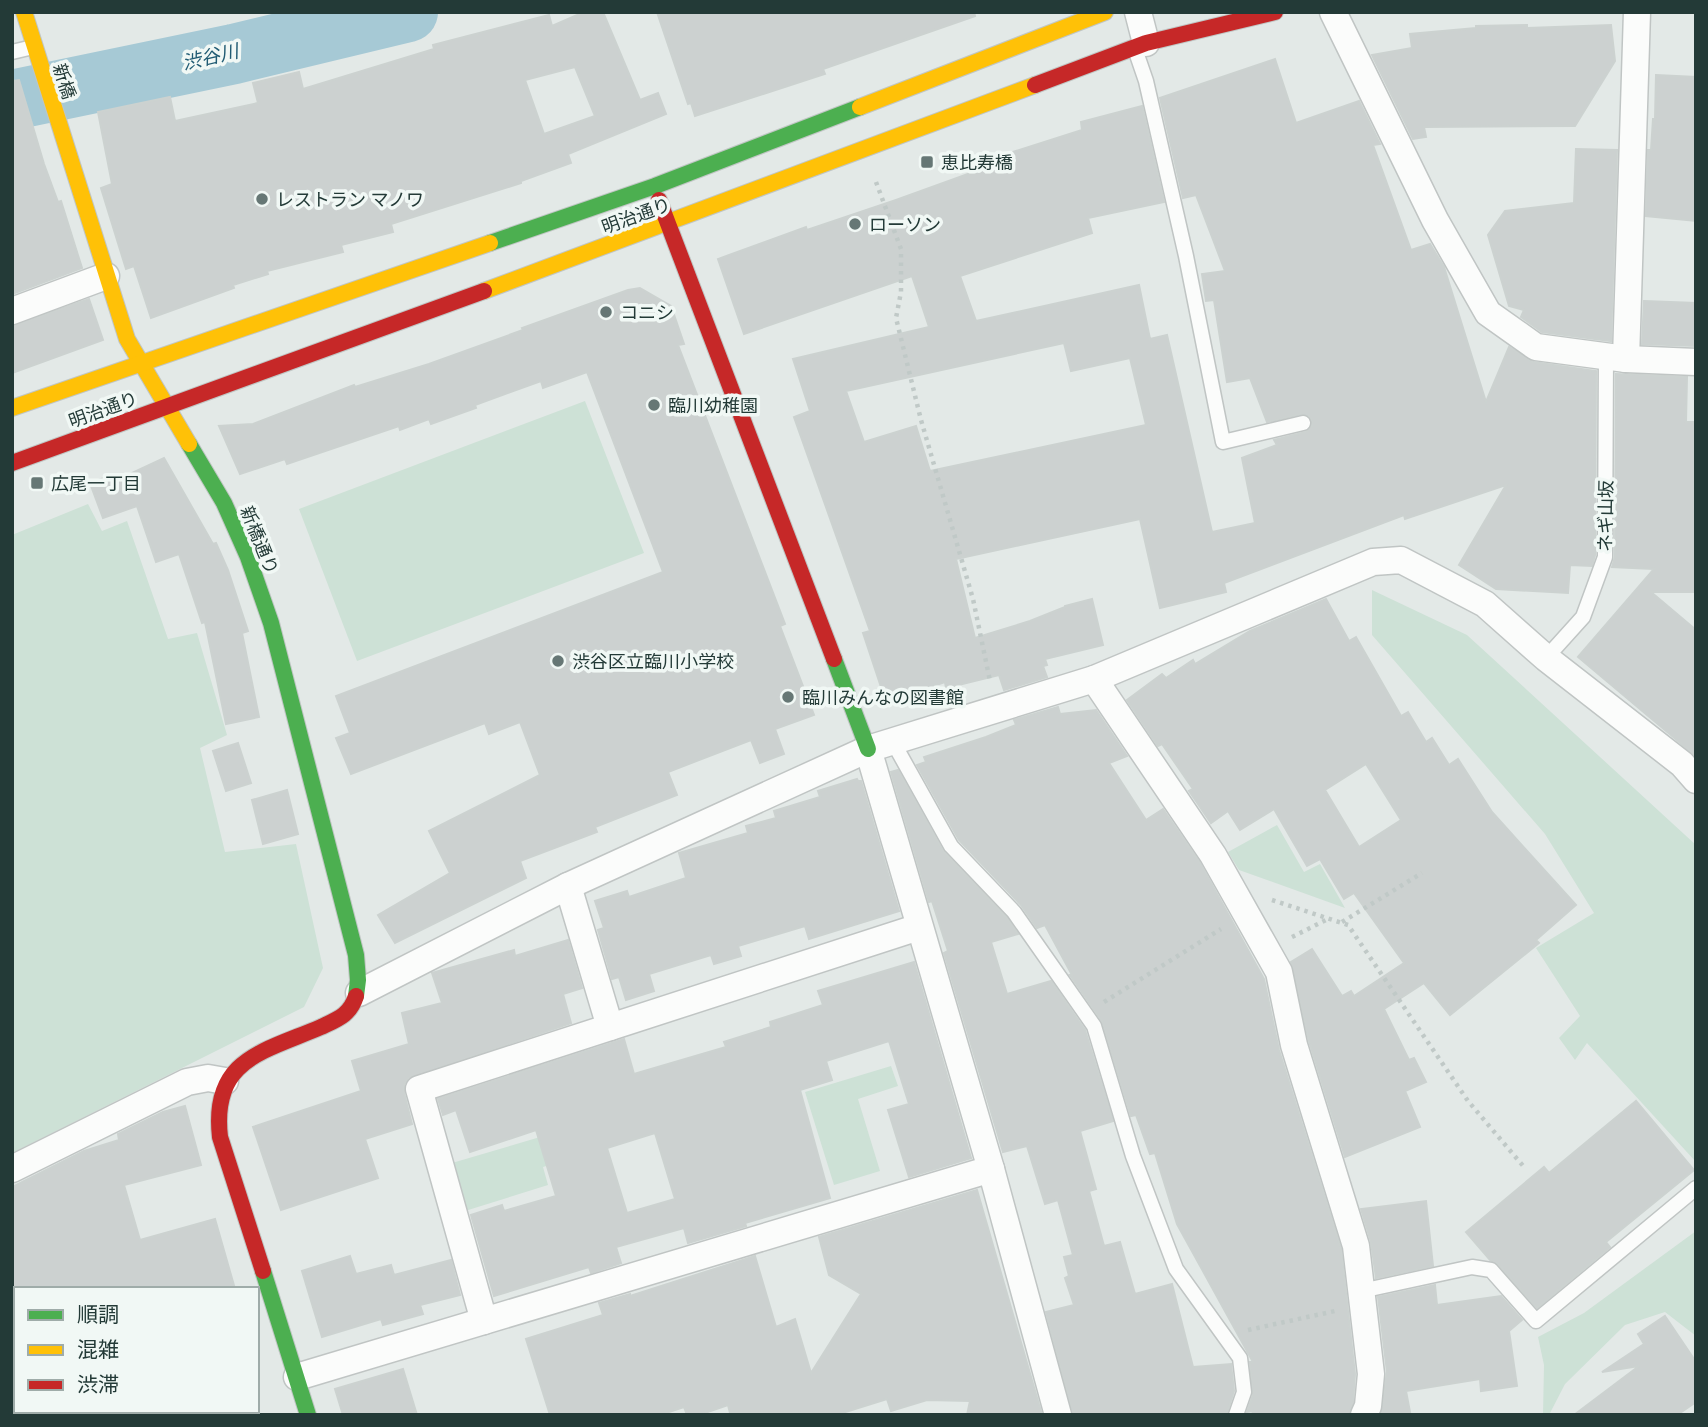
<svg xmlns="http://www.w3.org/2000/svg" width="1708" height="1427" font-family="Lato,'Noto Sans JP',sans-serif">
  <rect width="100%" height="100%" fill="#e3e9e7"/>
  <!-- green -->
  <g fill="#cde1d6">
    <polygon points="585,401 644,553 357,661 299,509"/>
    <polygon points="88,504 102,531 127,521 168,639 197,633 227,735 200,748 225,852 296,844 323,968 304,1007 12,1153 12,535"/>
    <polygon points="1372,590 1467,635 1696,845 1696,1162 1587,1043 1575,1060 1559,1038 1580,1016 1536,948 1594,913 1545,834 1372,635"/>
    <polygon points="1277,825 1304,872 1320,864 1345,908 1239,870 1228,852"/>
    <polygon points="891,1066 898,1086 858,1099 880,1171 834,1185 805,1092"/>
    <polygon points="557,1132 566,1160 543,1167 548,1185 465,1211 452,1163"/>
    <polygon points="1696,1231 1696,1336 1665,1312 1625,1325 1565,1384 1549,1415 1543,1415 1544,1365 1538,1337 1584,1313"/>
  </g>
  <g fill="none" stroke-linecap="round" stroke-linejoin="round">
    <!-- river -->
    <polyline stroke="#a6c9d5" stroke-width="60" points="12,100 234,54 408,12"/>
  </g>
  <!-- building -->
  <g fill="#ccd1d0" stroke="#ccd2d0" stroke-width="2" fill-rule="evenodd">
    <path d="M584,12H603L640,100L658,93L666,114L568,154L571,163L521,181V183L391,224L393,232L341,245L343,252L267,271L268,274L233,285L234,288L151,318L134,266L126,269L101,188L112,184L98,112L170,97L175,121L258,103L253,83L299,72L303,89L434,49L433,45L549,15L552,26ZM575,67L595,116L544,134L525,80Z"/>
    <polygon points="657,12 974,12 975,16 823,69 825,74 695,116 691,103 688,104"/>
    <polygon points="1527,25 1527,28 1611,25 1615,61 1575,126 1424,127 1426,137 1413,139 1372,55 1412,48 1410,34 1476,28 1476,26"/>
    <path d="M1275,59L1296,123L1359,101L1380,144L1373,145L1411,250L1430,244L1444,267L1486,402L1509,347L1533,362L1596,371L1595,555L1592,566L1570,565L1568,593L1496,589L1459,565L1506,485L1405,519L1404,515L1224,583L1226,592L1160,608L1140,519L956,559L975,638L1030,621L1065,607V606L1092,599L1103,645L1045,659L1047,665L1043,666L1047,677L1004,690L999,675L946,688L945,682L886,702L863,633L870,631L794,417L810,411L793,359L929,327L912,276L744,334L718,259L806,227L807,230L896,200L1015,157L1013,152L1082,130L1081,122L1142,106L1164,202L1088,218L1092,233L960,276L976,321L1139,285L1150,339L1167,335L1212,532L1255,523L1242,458L1277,445L1274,440L1306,432L1312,426V421L1309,416L1301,414L1267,422L1250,378L1227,382L1214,300L1206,301L1202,274L1225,271L1196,195L1183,198L1160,98ZM1064,343L1071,371L1130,358L1146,425L930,471L916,426L864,442L846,391Z"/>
    <polygon points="1656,75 1696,77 1694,188 1696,188 1696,221 1646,216 1648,150 1651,150 1653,119 1655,119"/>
    <polygon points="19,80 44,164 58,202 61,201 82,268 12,294 12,81"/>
    <polygon points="1576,149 1617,150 1611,341 1542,332 1521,317 1524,310 1509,306 1488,235 1505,211 1574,203"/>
    <polygon points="640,288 671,306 684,344 678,345 785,624 780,626 814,715 775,729 784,754 760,763 751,740 668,772 677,795 595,827 597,832 520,861 526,878 395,943 378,915 450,873 429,831 540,775 520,722 489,734 485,723 351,774 336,738 350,733 336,696 663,572 587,372 543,388 541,381 475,405 476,408 431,424 429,419 400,430 399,426 287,464 285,459 240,474 219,426 253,424 354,385 355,387 429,364 523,330 522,328 628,290"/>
    <polygon points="89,299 103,340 12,373 12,326"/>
    <polygon points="1644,301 1696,303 1696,346 1642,344"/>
    <polygon points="1616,374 1687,377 1686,422 1693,422 1696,592 1651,592 1696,630 1696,756 1578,657 1654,569 1612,567 1615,557"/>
    <polygon points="164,458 213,544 216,543 228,570 248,631 242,633 259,717 226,724 205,622 202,623 179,554 156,562 137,506 103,518 90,483 112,475 115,481"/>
    <path d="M1326,599L1349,641L1356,637L1401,716L1408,712L1426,742L1432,738L1449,765L1458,759L1492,812L1576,905L1536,940L1539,943L1450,1015L1424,983L1384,1009L1409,1060L1414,1058L1426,1082L1405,1091L1420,1127L1345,1157L1309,1041L1291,962L1312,949L1342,996L1351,991L1354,996L1404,963L1354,893L1344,899L1320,859L1307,866L1274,809L1240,830L1228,811L1211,823L1189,791L1193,789L1162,744L1158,746L1127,700L1162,674L1166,678L1193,660L1195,664L1250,631ZM1366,764L1401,820L1359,847L1325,790Z"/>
    <polygon points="1058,707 1060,714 1096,710 1127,756 1109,763 1146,820 1163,809 1200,863 1264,979 1279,1050 1341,1249 1355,1374 1353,1402 1349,1415 1252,1415 1253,1411 1247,1412 1253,1395 1250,1362 1253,1362 1177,1224 1155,1153 1150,1154 1136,1115 1131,1116 1102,1021 1070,975 1072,975 1045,925 1037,928 1021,905 959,840 917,765 926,762 924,757 986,737 1016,725 1014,720"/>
    <polygon points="238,743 251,783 226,791 213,751"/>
    <polygon points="898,770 943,851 1007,918 1018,934 991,942 1007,994 1051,981 1085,1030 1113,1121 1080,1131 1096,1189 1089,1191 1104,1246 1120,1242 1135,1294 1172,1284 1193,1367 1231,1364 1234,1391 1227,1413 1073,1415 1046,1312 1074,1305 1065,1278 1069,1276 1064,1257 1073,1255 1058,1200 1045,1204 1027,1146 1003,1152 944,953 948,951 932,901 929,902 891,772"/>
    <polygon points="857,779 858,781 861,781 899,911 809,939 805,926 738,946 741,956 714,964 711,955 649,974 654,991 626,1000 619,977 612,979 598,930 604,928 595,901 627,891 629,897 686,878 679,853 748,833 746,826 776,818 774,811 820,797 818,791"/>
    <polygon points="287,790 298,834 263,844 252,800"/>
    <polygon points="568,940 582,988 563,994 571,1023 408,1078 404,1085 404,1093 412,1124 365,1139 378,1178 281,1210 253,1127 361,1091 352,1061 409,1044 402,1013 442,1003 432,973 514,950 515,956"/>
    <path d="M914,962L971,1158L909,1177L888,1110L909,1104L889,1041L826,1061L832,1080L800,1090L830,1198L745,1223L746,1226L688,1243L684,1228L616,1247L621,1263L591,1273L589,1267L494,1296L471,1215L502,1205L504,1211L556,1196L536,1130L470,1152L456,1110L443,1115L438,1099L624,1039L634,1074L726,1047L724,1042L771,1027L770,1022L823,1005L818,991ZM655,1133L675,1199L627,1213L607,1148Z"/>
    <polygon points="1636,1101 1694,1170 1606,1242 1610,1247 1537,1308 1498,1264 1490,1260 1466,1232 1544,1167 1549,1173"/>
    <polygon points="185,1106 201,1165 124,1185 140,1240 215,1219 235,1289 16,1289 16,1295 12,1297 12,1187 84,1151 119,1140 118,1134 163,1112"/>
    <polygon points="977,1190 1042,1415 967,1415 970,1401 927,1400 891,1411 887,1399 836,1415 831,1415 830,1412 730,1413 728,1405 699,1415 687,1415 684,1407 660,1415 550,1415 526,1339 603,1315 599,1303 630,1294 630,1296 755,1256 776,1327 795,1319 811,1373 861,1294 829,1275 819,1237"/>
    <polygon points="1426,1201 1433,1266 1376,1278 1371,1242 1361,1209"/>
    <polygon points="350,1256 356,1274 391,1265 394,1275 451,1260 460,1295 420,1305 423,1314 383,1325 381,1319 322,1337 302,1271"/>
    <polygon points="1435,1285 1437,1305 1501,1296 1522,1320 1509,1331 1517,1386 1481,1391 1480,1379 1406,1391 1410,1412 1381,1415 1387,1372 1378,1297"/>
    <polygon points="1665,1316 1696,1362 1696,1402 1677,1415 1574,1415 1639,1366 1602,1372 1644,1344 1638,1334"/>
    <polygon points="403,1369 417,1415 343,1415 335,1389"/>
  </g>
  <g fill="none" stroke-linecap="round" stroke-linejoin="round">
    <defs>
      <g id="lane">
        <polyline points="1135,49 1146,81 1186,256 1223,442 1303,423"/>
        <polyline points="12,52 33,47"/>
        <polyline points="1546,658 1583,617 1605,557 1606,356"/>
        <polyline points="893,742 951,846 1014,912 1094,1026 1133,1156 1176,1269 1240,1358 1244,1392 1236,1415"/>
        <polyline points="1361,1291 1472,1267 1491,1270 1536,1321 1696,1188"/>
        <polyline points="12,1329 16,1336"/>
      </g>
      <g id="street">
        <polyline points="1138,12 1146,43"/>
        <polyline points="1333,12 1435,220 1488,313 1536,347 1626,359 1696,362"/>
        <polyline points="12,311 106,276"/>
        <polyline points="1626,359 1637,12"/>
        <polyline points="1094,679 1213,855 1279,972 1294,1045 1356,1246 1371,1374 1368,1406 1364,1415"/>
        <polyline points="868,749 991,1169 1058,1415"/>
        <polyline points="568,886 610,1027"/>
        <polyline points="359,993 568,886 868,749 1094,679 1373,562 1401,560 1485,604 1546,658 1682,764 1696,780"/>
        <polyline points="12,1169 187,1082 208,1078 225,1081"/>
        <polyline points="484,1321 419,1089 919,927"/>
        <polyline points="297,1377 991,1169"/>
      </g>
      <g id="fast">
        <polyline points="490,243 655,186 860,107"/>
        <polyline points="189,444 224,503 248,557 271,623 356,955 358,980 356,996"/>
        <polyline points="834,659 868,749"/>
        <polyline points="263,1271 308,1415"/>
      </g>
      <g id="slow">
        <polyline points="24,12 127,339 189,444"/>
        <polyline points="860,107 1105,12"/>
        <polyline points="484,291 1035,85"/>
        <polyline points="12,408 490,243"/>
      </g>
      <g id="jam">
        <polyline points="1035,85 1146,43 1275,12"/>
        <polyline points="659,200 834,659"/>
        <polyline points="12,463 484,291"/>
        <path d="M263,1271L220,1137C211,1059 263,1052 321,1027C338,1019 350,1015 356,996"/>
      </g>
    </defs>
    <!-- lane casing -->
    <use href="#lane" stroke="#c0c5c4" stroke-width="17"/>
    <!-- street casing -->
    <use href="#street" stroke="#c0c5c4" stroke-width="29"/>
    <!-- fast casing -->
    <use href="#fast" stroke="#c0c6c4" stroke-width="18"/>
    <!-- slow casing -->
    <use href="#slow" stroke="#c0c6c4" stroke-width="18"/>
    <!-- jam casing -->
    <use href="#jam" stroke="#c0c6c4" stroke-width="18"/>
    <!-- path -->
    <g stroke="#c0c9c7" stroke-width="4.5" stroke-dasharray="3.5 5" stroke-linecap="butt">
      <polyline points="876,182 901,249 901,292 896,318 921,420 973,599 990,681"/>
      <polyline points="1272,900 1348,925 1468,1101 1524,1167"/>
      <polyline points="1342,922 1422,873"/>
      <polyline points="1292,937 1328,919"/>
      <polyline points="1104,1002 1221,929"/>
      <polyline points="1248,1330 1335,1311"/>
    </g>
    <!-- lane -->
    <use href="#lane" stroke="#fbfcfb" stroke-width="14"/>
    <!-- street -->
    <use href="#street" stroke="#fbfcfb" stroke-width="26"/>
    <!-- fast -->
    <use href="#fast" stroke="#4caf50" stroke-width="16"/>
    <!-- slow -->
    <use href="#slow" stroke="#ffc107" stroke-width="16"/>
    <!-- jam -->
    <use href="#jam" stroke="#c62828" stroke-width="16"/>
  </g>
  <!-- markers -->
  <g fill="#667775" stroke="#f1f8f5" stroke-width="2.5">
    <rect x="920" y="155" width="14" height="14" rx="3.5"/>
    <circle cx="262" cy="199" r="7"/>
    <circle cx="855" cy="224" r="7"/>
    <circle cx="606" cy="312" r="7"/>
    <circle cx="654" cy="405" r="7"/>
    <rect x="30" y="476" width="14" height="14" rx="3.5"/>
    <circle cx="558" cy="661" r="7"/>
    <circle cx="788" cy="697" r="7"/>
  </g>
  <g text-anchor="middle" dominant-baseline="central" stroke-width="7" stroke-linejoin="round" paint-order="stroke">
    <!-- street labels -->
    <g font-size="18" fill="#233a37" stroke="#f1f8f5">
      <text transform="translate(65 81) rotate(72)">新橋</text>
      <text transform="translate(636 215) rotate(-20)">明治通り</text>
      <text transform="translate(103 409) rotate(-20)">明治通り</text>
      <text transform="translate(1605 516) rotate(-89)">ネギ山坂</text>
      <text transform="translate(260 540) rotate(68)">新橋通り</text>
    </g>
    <!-- poi labels -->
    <g font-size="18" fill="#233a37" stroke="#f1f8f5" text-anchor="start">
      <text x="941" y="162">恵比寿橋</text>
      <text x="276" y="199">レストラン マノワ</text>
      <text x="869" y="224">ローソン</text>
      <text x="620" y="312">コニシ</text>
      <text x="668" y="405">臨川幼稚園</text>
      <text x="51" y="483">広尾一丁目</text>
      <text x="572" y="661">渋谷区立臨川小学校</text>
      <text x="802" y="697">臨川みんなの図書館</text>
    </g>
    <!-- water labels -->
    <g font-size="19" font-style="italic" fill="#205b73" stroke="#f1f8f5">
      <text transform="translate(210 56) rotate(-13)">渋谷川</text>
    </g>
  </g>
  <!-- border -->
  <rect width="1708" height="1427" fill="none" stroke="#233a37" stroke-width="28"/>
  <!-- legend -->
  <rect x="14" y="1287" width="245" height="126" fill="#f1f8f5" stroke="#9faca9" stroke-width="2"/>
  <rect x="28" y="1310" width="35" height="10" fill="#4caf50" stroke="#9faca9" stroke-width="2"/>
  <text x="77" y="1322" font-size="21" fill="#233a37">順調</text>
  <rect x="28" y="1345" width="35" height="10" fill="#ffc107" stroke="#9faca9" stroke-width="2"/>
  <text x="77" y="1357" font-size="21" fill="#233a37">混雑</text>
  <rect x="28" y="1380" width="35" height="10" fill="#c62828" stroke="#9faca9" stroke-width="2"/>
  <text x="77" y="1392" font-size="21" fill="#233a37">渋滞</text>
</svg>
